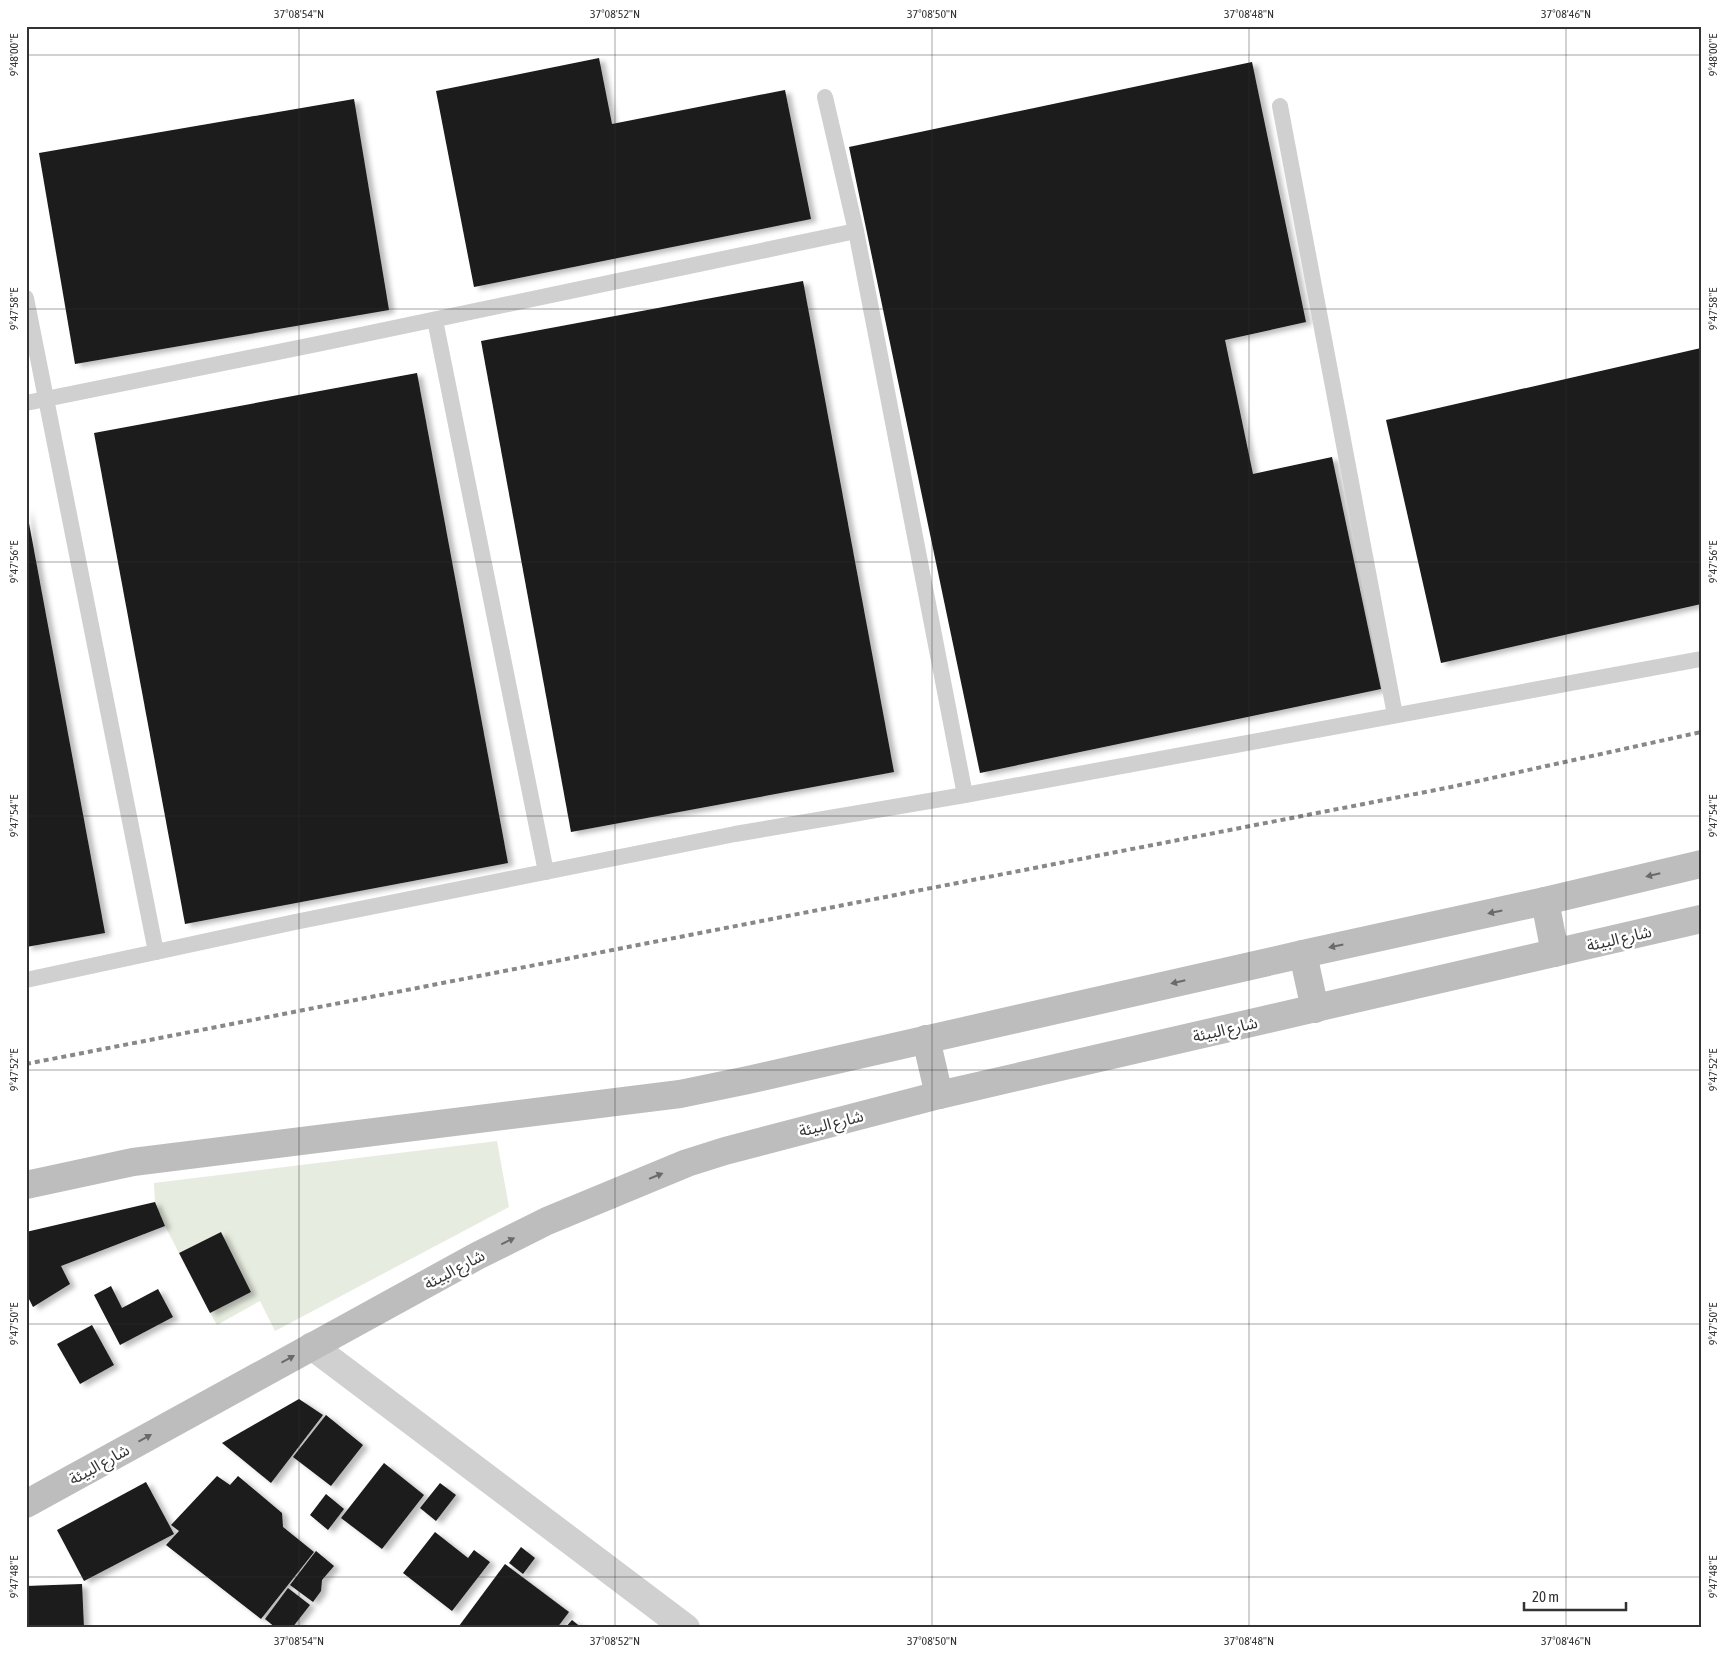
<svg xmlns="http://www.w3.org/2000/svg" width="1727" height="1654" font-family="'Asap Condensed','Noto Sans Arabic',sans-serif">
  <defs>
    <filter id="shadow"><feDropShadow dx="5.5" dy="3" stdDeviation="2.5" flood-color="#0004"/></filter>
  </defs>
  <rect width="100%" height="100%" fill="#fff"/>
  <!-- green -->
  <polygon fill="#e6ecdf" points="497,1141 509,1207 275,1331 260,1301 217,1325 210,1313 251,1291 221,1232 179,1253 165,1226 155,1202 154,1183"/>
  <!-- building -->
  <g fill="#1a1a1a" filter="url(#shadow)">
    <polygon points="599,58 612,124 785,90 811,219 474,287 436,91"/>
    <polygon points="1252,62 1306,322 1225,340 1253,474 1332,457 1381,689 980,773 849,147"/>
    <polygon points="354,99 389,310 75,364 39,153"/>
    <polygon points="803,281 894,772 571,832 481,341"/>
    <polygon points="1701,348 1701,604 1441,663 1386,420"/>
    <polygon points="417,373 508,863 185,924 94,433"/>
    <polygon points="26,507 105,933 26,947"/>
    <polygon points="155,1202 165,1226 61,1266 70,1284 33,1307 26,1293 26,1232"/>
    <polygon points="221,1232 251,1292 210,1313 179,1253"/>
    <polygon points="111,1286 122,1308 158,1289 173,1317 120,1345 94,1295"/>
    <polygon points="92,1325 114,1365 80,1384 57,1344"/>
    <polygon points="299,1399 323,1415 271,1483 222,1443"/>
    <polygon points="326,1415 363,1445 331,1486 293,1457"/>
    <polygon points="384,1463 424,1495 382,1549 341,1518"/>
    <polygon points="217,1476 230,1485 238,1476 282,1513 283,1527 314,1552 261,1619 166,1545 179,1531 171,1525"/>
    <polygon points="146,1482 174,1534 84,1581 57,1530"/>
    <polygon points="440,1483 456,1495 436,1521 420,1508"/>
    <polygon points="326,1494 344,1509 328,1530 310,1515"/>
    <polygon points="435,1532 468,1558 474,1550 490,1562 452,1611 403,1573"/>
    <polygon points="521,1547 535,1558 523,1574 509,1563"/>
    <polygon points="316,1551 334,1566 322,1580 321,1591 313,1602 290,1585"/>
    <polygon points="505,1564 569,1612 557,1628 461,1628 459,1626"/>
    <polygon points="82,1584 84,1628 26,1628 26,1586"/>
    <polygon points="288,1588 310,1605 292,1628 276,1628 265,1619"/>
    <polygon points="572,1620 582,1628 565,1628"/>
  </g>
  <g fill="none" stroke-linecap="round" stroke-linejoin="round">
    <!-- lane -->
    <g stroke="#d0d0d0" stroke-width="16">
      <polyline points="825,97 856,231 965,795"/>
      <polyline points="1280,106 1395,715"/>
      <polyline points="26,298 156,952"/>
      <polyline points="435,320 546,872"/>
      <polyline points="26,403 332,341 856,231"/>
      <polyline points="26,980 295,922 735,834 965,795 1701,659"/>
    </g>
    <!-- street -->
    <polyline stroke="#d0d0d0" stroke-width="28" points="312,1346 686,1628"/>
    <!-- secondary -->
    <g stroke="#bdbdbd" stroke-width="28">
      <polyline points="1545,901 1555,953"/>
      <polyline points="1303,954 1315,1009"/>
      <polyline points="926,1039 939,1095"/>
      <polyline points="26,1185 133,1162 680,1094 748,1080 1303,954 1545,901 1701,864"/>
      <polyline points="26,1504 477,1256 547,1221 687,1163 725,1151 939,1095 1701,919"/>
    </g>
    <!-- rail -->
    <polyline stroke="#888" stroke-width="4" stroke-dasharray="5 4" stroke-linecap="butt" points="26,1064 1451,787 1701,732"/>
  </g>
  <!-- one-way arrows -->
  <defs><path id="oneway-solid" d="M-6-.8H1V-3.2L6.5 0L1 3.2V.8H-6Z" transform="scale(1.25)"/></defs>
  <g fill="#6a6a6a">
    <use href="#oneway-solid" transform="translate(1653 875) rotate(167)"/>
    <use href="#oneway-solid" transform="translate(1495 912) rotate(168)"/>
    <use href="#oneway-solid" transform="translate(1336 946) rotate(168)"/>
    <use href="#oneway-solid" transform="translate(1178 982) rotate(167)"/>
    <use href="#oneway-solid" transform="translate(656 1176) rotate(-22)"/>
    <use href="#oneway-solid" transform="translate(508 1241) rotate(-26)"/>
    <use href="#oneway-solid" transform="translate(288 1359) rotate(-29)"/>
    <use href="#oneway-solid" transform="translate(145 1438) rotate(-29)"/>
  </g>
  <!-- ticks -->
  <path fill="none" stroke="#333" stroke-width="1" stroke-opacity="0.45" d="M299,26V1628M615,26V1628M932,26V1628M1249,26V1628M1566,26V1628M26,55H1701M26,309H1701M26,562H1701M26,816H1701M26,1070H1701M26,1324H1701M26,1577H1701"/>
  <g text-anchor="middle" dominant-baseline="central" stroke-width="5" stroke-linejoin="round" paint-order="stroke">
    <!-- street labels -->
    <g font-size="16" fill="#333" stroke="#fff">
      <text transform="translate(1619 938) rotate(-13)">شارع البيئة</text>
      <text transform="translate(1225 1029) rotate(-13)">شارع البيئة</text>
      <text transform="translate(831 1123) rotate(-14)">شارع البيئة</text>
      <text transform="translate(454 1269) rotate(-28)">شارع البيئة</text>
      <text transform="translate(99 1464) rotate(-29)">شارع البيئة</text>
    </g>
  </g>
  <!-- border -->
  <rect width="1727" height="1654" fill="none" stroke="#ffffff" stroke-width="55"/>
  <!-- scale -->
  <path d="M1524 1602v8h102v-8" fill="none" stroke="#333333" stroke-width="2.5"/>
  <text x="1532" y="1602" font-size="15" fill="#333333" stroke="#ffffff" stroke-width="4" paint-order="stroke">20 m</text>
  <rect x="28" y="28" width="1672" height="1598" fill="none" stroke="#333" stroke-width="2"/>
  <g font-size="12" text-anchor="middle" fill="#333">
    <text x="299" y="18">37°08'54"N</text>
    <text x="615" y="18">37°08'52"N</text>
    <text x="932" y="18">37°08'50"N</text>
    <text x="1249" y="18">37°08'48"N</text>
    <text x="1566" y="18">37°08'46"N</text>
    <text transform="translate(1713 55) rotate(-90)" y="4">9°48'00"E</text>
    <text transform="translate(14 55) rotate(-90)" y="4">9°48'00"E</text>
    <text transform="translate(1713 309) rotate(-90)" y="4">9°47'58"E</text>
    <text transform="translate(14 309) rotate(-90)" y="4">9°47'58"E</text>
    <text transform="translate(1713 562) rotate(-90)" y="4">9°47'56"E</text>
    <text transform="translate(14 562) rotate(-90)" y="4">9°47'56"E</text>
    <text transform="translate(1713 816) rotate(-90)" y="4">9°47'54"E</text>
    <text transform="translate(14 816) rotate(-90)" y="4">9°47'54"E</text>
    <text transform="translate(1713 1070) rotate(-90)" y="4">9°47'52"E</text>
    <text transform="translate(14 1070) rotate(-90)" y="4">9°47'52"E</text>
    <text transform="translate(1713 1324) rotate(-90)" y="4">9°47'50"E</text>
    <text transform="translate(14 1324) rotate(-90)" y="4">9°47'50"E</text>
    <text transform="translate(1713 1577) rotate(-90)" y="4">9°47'48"E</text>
    <text transform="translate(14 1577) rotate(-90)" y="4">9°47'48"E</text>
    <text x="299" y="1645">37°08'54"N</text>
    <text x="615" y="1645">37°08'52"N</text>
    <text x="932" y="1645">37°08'50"N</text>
    <text x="1249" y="1645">37°08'48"N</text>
    <text x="1566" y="1645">37°08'46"N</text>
  </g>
</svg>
